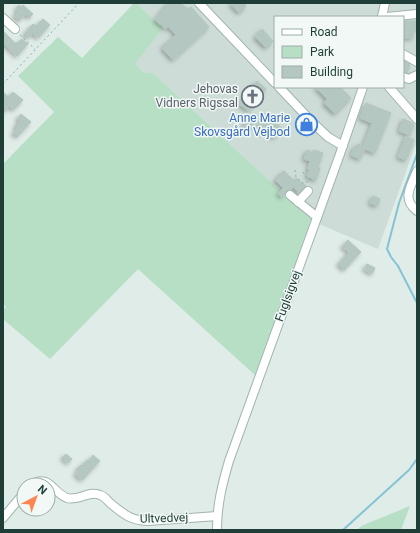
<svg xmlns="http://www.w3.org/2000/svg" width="420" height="533" font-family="Roboto,sans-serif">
  <defs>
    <filter id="shadow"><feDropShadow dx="-2" dy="2" stdDeviation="2" flood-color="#0004"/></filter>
  </defs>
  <rect width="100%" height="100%" fill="#e0ece8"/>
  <!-- built -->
  <path fill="#cedcd7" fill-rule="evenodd" d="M136,3H417V141L378,249L321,225L311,219L153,73H144L134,64L163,28ZM275,17H403V87H275Z"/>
  <!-- green -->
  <g fill="#b7dfc5">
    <polygon points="134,3 136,3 163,28 135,64 144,73 153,73 311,219 256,376 138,269 50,359 4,320 3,320 3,310 6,307 3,304 3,164 54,112 18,76 58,37 82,58"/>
    <polygon points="410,506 401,530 357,530 361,526"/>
  </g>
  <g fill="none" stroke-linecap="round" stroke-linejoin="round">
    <!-- stream -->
    <g stroke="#84c3d6" stroke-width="2">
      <polyline points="417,154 399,203 387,249 391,257 398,266 417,303"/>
      <polyline points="343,530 409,470 417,459"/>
    </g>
  </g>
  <!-- building -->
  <g fill="#b5c7c1" stroke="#b2c6bf" filter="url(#shadow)">
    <polygon points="168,3 180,3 188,9 191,7 209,27 173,60 162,48 176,35 168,26 166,29 155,20"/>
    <polygon points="230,3 243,3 246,6 239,13"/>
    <polygon points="19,5 21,7 23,5 33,14 29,18 25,14 19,21 14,15 18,11 16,8"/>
    <polygon points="43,19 50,25 38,38 32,33 28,38 24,34 33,24 36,26"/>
    <polygon points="403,21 417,21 417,29 413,29 413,38 405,38 404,29 403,29"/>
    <polygon points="262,29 273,41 266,48 255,37"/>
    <polygon points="3,31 16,44 22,39 28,44 17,56 3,43"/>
    <polygon points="403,60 410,64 407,73 403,72"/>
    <polygon points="257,81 266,89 249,111 239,104"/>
    <polygon points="315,87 340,87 351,98 335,114 324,103 327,99"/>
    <polygon points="3,92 8,97 13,92 23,100 13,110 9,106 3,113"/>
    <polygon points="366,103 391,113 375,153 365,149 360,159 351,155 355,146 357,147 358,144 363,146 372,123 360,118"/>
    <polygon points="268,113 274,117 272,120 282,128 274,138 264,130 262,132 257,128"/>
    <polygon points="21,114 31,122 17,137 13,133 17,128 15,126 20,121 17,119"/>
    <polygon points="249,118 255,123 248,131 243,127"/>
    <polygon points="403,119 413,123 412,124 414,125 410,135 399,131"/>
    <polygon points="406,136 414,140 406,160 398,157"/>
    <polygon points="307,150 313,153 314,150 323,153 318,167 320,168 316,180 307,177 309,170 308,169 310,161 304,159"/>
    <polygon points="284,171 294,181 296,178 306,186 299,193 294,187 291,190 288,190 286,191 282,197 278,194 283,188 275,180"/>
    <polygon points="373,196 380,199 377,206 370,203"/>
    <polygon points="348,240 361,252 344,270 338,264 349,252 342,247"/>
    <polygon points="367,264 375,268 372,274 364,269"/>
    <polygon points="66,454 72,459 68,463 62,458"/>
    <polygon points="93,455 100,461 82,480 75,474 78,470 77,469 81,465 82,466 87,460 89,461"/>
  </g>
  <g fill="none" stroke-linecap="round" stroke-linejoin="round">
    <defs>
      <g id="minor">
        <polyline points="199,3 275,83"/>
        <polyline points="382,16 387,17 417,14"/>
        <polyline points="382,17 385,3"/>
        <polyline points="3,18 15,29"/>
        <polyline points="403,54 417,62"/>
        <polyline points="403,77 409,79 417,75"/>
        <polyline points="279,87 312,122 328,137 343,146"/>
        <polyline points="389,87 417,119"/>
        <path d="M417,171C411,187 401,198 417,211"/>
        <polyline points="290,195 317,217"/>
        <polyline points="298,202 308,191"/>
        <path d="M31,485C49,473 53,493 67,498C79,501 90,490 100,495C104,496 107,500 110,503C124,514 129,520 148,521L217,516"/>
        <polyline points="3,518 24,493"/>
        <path d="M217,530C217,505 222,485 229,461L340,154L363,87"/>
      </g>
    </defs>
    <!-- minor casing -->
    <use href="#minor" stroke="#a2b4b0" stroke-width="10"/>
    <!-- path -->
    <g stroke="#7eb2a6" stroke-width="1" stroke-dasharray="2 3" stroke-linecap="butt">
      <polyline points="20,35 35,49"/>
      <polyline points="3,84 79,3"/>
      <polyline points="295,170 296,177 305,185"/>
      <polyline points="303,172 307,178 311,179 307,182 305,184"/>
    </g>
    <!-- minor -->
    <use href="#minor" stroke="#fff" stroke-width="8"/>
  </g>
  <!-- icons -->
  <defs>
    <symbol id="church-ring" viewBox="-11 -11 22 22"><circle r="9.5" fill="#f1f8f5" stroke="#6b7280" stroke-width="1.5"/><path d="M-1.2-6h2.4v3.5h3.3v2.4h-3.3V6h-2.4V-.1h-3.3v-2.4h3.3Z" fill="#6b7280"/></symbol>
    <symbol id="shop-ring" viewBox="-11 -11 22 22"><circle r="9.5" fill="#f1f8f5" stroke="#3f7fe0" stroke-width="1.5"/><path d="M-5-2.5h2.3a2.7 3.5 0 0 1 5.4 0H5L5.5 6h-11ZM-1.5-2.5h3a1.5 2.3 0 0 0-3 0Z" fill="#3f7fe0"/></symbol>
  </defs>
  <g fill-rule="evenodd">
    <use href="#church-ring" x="240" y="84" width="25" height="25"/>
    <use href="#shop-ring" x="294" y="112" width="25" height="25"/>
  </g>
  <g text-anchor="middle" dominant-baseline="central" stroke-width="3" stroke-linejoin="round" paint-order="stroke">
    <!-- worship labels -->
    <g font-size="12" fill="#5b616d" stroke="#f1f8f5" text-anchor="end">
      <text x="238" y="89">Jehovas<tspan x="238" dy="14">Vidners Rigssal</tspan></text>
    </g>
    <!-- shop labels -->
    <g font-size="12" fill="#366cbe" stroke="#f1f8f5" text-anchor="end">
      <text x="290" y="118">Anne Marie<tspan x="290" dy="14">Skovsgård Vejbod</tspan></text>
    </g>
    <!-- street labels -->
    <g font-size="12" fill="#1f3e38" stroke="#f1f8f5">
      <text transform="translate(288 296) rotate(-70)">Fuglsigvej</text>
      <text transform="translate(164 518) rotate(-2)">Ultvedvej</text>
    </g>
  </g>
  <!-- border -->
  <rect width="420" height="533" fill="none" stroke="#1f3e38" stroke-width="8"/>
  <!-- legend -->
  <rect x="274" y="16" width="130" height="72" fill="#f1f8f5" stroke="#9daea9"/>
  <rect x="282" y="29" width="20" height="6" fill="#ffffff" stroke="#9daea9"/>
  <text x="310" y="36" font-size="12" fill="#1f3e38">Road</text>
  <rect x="282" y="46" width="20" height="12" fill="#b7dfc5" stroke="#9daea9"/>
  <text x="310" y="56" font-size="12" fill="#1f3e38">Park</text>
  <rect x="282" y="66" width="20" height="12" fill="#b5c7c1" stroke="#9daea9"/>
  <text x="310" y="76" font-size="12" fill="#1f3e38">Building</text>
  <!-- north arrow -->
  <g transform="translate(36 497) rotate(41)"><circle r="19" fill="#f1f8f5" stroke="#9daea9"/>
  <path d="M0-3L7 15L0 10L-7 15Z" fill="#fc864f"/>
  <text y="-6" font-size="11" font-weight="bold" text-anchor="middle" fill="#1f3e38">N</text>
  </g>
</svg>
